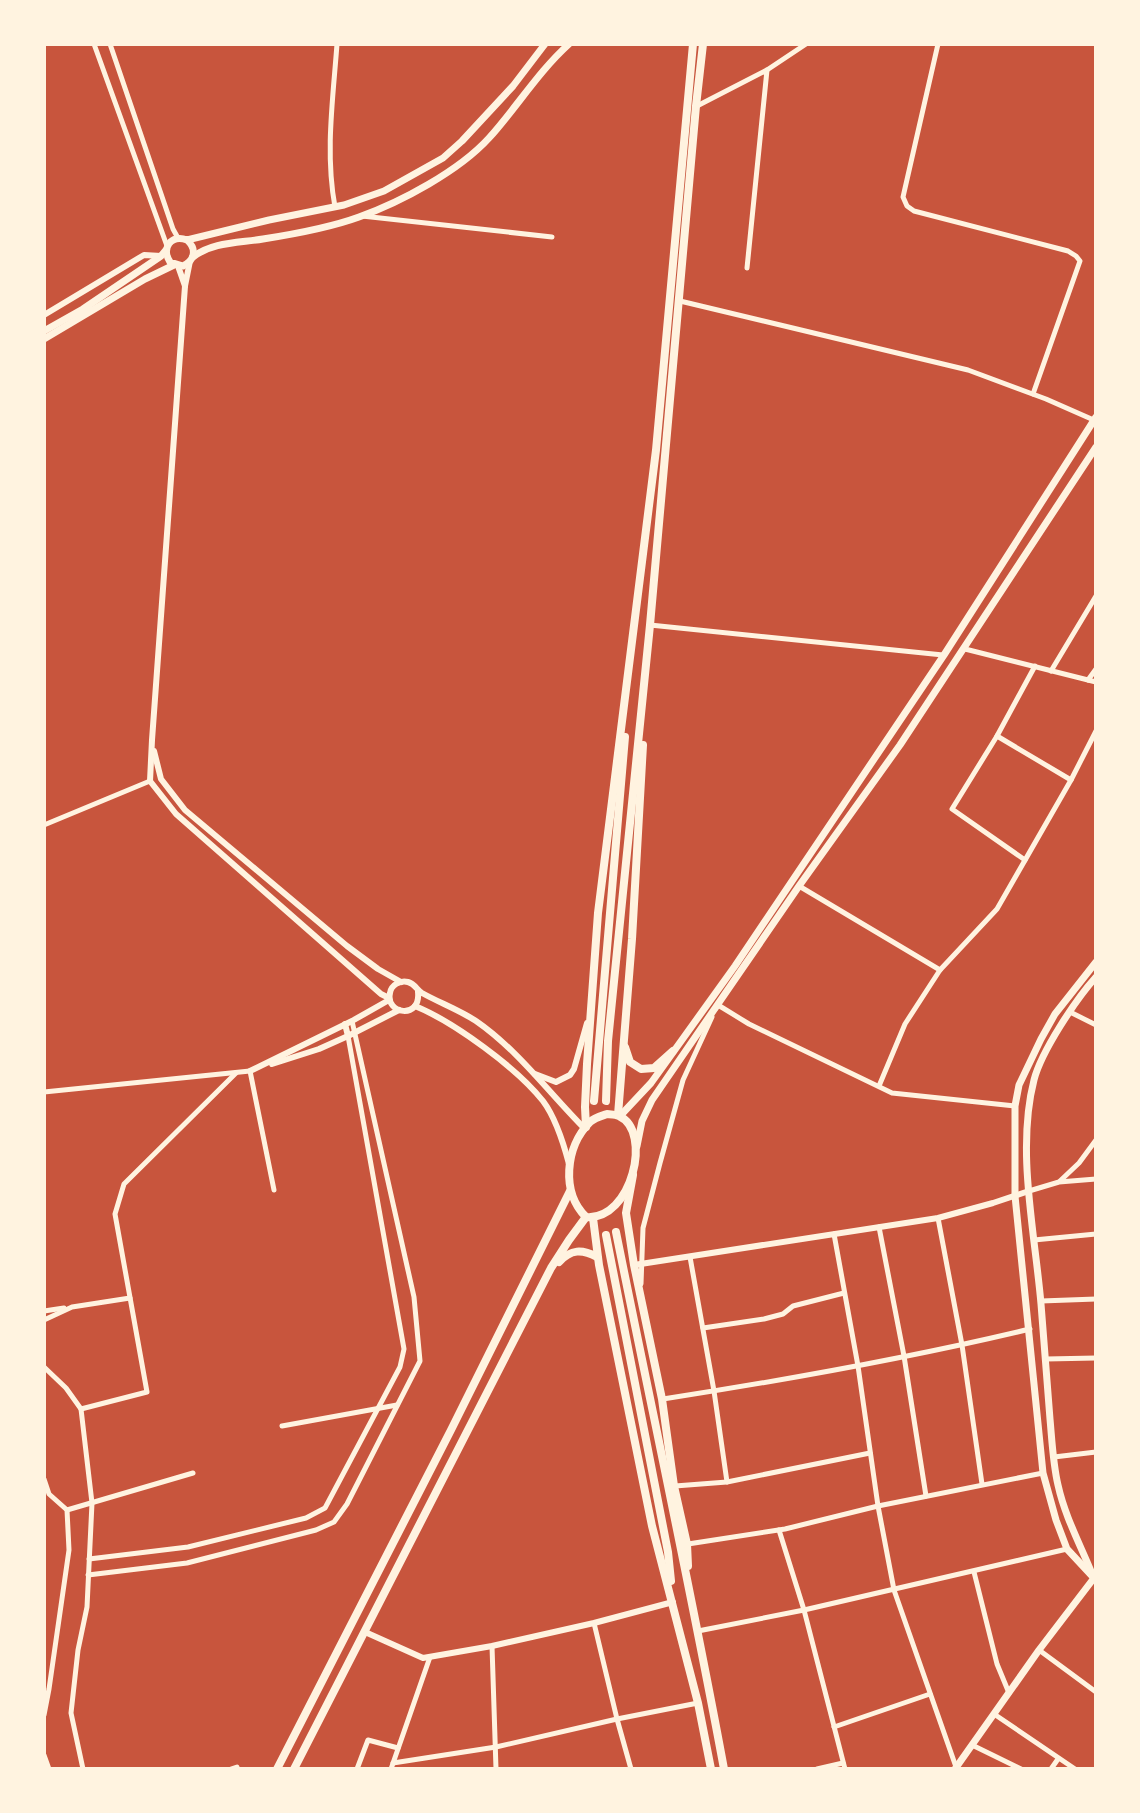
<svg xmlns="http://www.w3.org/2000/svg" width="1140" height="1813" font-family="Literata,serif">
  <rect width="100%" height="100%" fill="#c8553d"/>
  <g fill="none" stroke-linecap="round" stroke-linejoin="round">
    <!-- minor -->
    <g stroke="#fff3e0" stroke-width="5">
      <polyline points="94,44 167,246"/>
      <polyline points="110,44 173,229 178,238"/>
      <polyline points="938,44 903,197 907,206 914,211 1068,251 1076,256 1080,261 1033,394"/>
      <polyline points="697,106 767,70 806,44"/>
      <path d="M335,207C325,153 333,99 337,44"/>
      <polyline points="362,216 552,237"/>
      <polyline points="747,268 767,70"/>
      <polyline points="680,301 968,370 1046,399 1096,421"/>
      <polyline points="650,625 943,655"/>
      <polyline points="965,649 1096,682"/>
      <polyline points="1051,671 1096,596"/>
      <polyline points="1088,680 1096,669"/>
      <polyline points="997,736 1071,780"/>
      <polyline points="44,825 150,781"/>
      <polyline points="1025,860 952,809 997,736 1035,666"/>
      <polyline points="799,886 940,970"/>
      <polyline points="716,1008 718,1005 749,1024 892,1093 1015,1106"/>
      <polyline points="1070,1012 1096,1025"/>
      <polyline points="879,1086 905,1024 940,970 997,909 1071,780 1096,731"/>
      <polyline points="44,1092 250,1071 274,1190"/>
      <polyline points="1060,1181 1079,1163 1096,1140"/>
      <polyline points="1029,1191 1059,1182 1096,1179"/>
      <polyline points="938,1218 962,1345 982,1484"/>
      <polyline points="879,1227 904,1356 926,1496"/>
      <polyline points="834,1234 858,1366 878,1506 894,1590 956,1767"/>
      <polyline points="1034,1240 1096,1234"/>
      <polyline points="690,1257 714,1391 727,1482"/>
      <polyline points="641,1284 643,1228 660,1163 683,1080 712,1017"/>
      <polyline points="1041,1301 1096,1299"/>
      <polyline points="44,1311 64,1308"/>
      <polyline points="44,1320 72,1307 130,1298"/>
      <polyline points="703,1328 764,1319 783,1314 793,1306 844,1293"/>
      <polyline points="1046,1359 1096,1358"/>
      <polyline points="44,1367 66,1388 81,1409"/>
      <path d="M663,1399C786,1380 909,1358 1030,1329"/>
      <polyline points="282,1426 397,1405"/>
      <polyline points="1054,1457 1096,1452"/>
      <polyline points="44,1479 49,1494 67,1510 69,1550 49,1689 44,1715"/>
      <polyline points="675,1486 727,1482 870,1453"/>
      <polyline points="67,1510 193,1473"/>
      <polyline points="779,1530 804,1610 845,1769"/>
      <polyline points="688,1544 785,1529 878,1506 1043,1473"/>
      <polyline points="89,1559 188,1547 306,1518 325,1508 400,1367 404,1349 348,1036"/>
      <polyline points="974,1572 997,1664 1009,1693"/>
      <polyline points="88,1575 187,1563 316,1530 334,1522 347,1504 420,1361 414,1297 352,1021"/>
      <polyline points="594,1623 617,1719 631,1769"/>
      <polyline points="698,1631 804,1610 1067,1549"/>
      <polyline points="492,1646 496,1769"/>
      <polyline points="1039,1650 1096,1692"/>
      <polyline points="994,1714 1075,1769"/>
      <polyline points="834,1727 930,1694"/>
      <polyline points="972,1745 1021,1769"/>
      <polyline points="44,1755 49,1769"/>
      <polyline points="393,1763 496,1747 617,1719 698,1703"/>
      <polyline points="83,1769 71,1713 78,1650 87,1607 92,1503 81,1409 147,1392 115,1214 124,1184 236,1073"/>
      <polyline points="231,1769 237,1767"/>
      <polyline points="357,1769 368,1740 398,1748"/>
      <polyline points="391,1769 430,1657"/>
      <polyline points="817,1769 843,1763"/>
      <polyline points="1051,1769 1058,1759"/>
    </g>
    <!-- tertiary -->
    <g stroke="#fff3e0" stroke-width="6">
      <polyline points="178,266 185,286 190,261"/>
      <polyline points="185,286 152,740 150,781 176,814 381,994 389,998"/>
      <polyline points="44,315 144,255 161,256"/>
      <polyline points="154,751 161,779 185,810 347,946 378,969 401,982"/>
      <path d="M418,992C421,1020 385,1014 390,993C391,985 400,980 408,982C415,984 417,990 422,993C440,1003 459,1010 476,1021C518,1050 549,1093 585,1129"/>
      <path d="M415,1006C454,1022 517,1068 543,1101C555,1117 564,1145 569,1164"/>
      <polyline points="345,1024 348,1036 399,1010"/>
      <polyline points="272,1064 319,1049 348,1036"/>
      <polyline points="250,1071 352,1021 389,1000"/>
      <polyline points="535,1074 556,1082 570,1075 574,1069 587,1023"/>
      <polyline points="634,1265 938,1218 993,1203 1029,1191"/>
      <polyline points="365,1632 423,1658 492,1646 594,1623 673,1602"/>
    </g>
    <!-- secondary -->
    <g stroke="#fff3e0" stroke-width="7">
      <path d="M187,240C197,249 195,260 183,266L170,262C161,248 171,234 187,240L269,220L344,205L384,191L443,158L462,141L513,86L545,44"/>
      <path d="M193,257C212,242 239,243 263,239C295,234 329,228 359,217C401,202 459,171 489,138C517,107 538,72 569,44"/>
      <polyline points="44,331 83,309 161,256 166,250"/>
      <polyline points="44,339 145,279 174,265"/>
      <path d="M1093,1576C1081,1546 1065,1517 1058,1485C1053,1464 1052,1441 1050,1419C1047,1381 1044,1342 1041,1304C1035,1233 1016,1150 1034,1080C1041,1052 1076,999 1096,977"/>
      <polyline points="1094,1578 1067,1549 1056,1520 1043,1473 1015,1196 1015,1106 1019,1085 1041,1039 1055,1014 1096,962"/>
      <polyline points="955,1769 1039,1650 1094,1578"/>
    </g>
    <!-- primary -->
    <g stroke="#fff3e0" stroke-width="7">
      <polyline points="620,1116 651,1083 735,966 944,655 1096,417"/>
      <polyline points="637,1146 642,1121 652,1100 799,886 900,745 1096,447"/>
    </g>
    <!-- trunk -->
    <g stroke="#fff3e0" stroke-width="8">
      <polyline points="625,1047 630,1062 641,1069 654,1068 673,1051"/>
      <polyline points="594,1101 625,737"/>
      <polyline points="606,1101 608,1041 650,625 696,106 703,44"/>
      <path d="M607,1114C608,1114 618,1115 619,1116C653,1131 632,1221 586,1217C561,1193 565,1147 590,1122C594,1118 601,1116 607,1114Z"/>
      <polyline points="618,1115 632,939 643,745"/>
      <polyline points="586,1127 585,1107 587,1064 598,913 656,450 693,44"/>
      <polyline points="633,1175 626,1213 634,1265 662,1399 674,1486 687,1544 688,1566"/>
      <polyline points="593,1218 599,1265 652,1526 698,1703 711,1769"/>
      <path d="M616,1232C652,1411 691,1590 724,1769"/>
      <polyline points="606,1235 668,1552 671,1581"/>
      <path d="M559,1262C571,1249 582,1249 597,1257"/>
      <polyline points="277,1769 451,1430 570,1191"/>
      <polyline points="294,1769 551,1268 569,1240 586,1217"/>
    </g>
  </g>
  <!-- border -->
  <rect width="1140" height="1813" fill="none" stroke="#fff3e0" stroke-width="92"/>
</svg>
